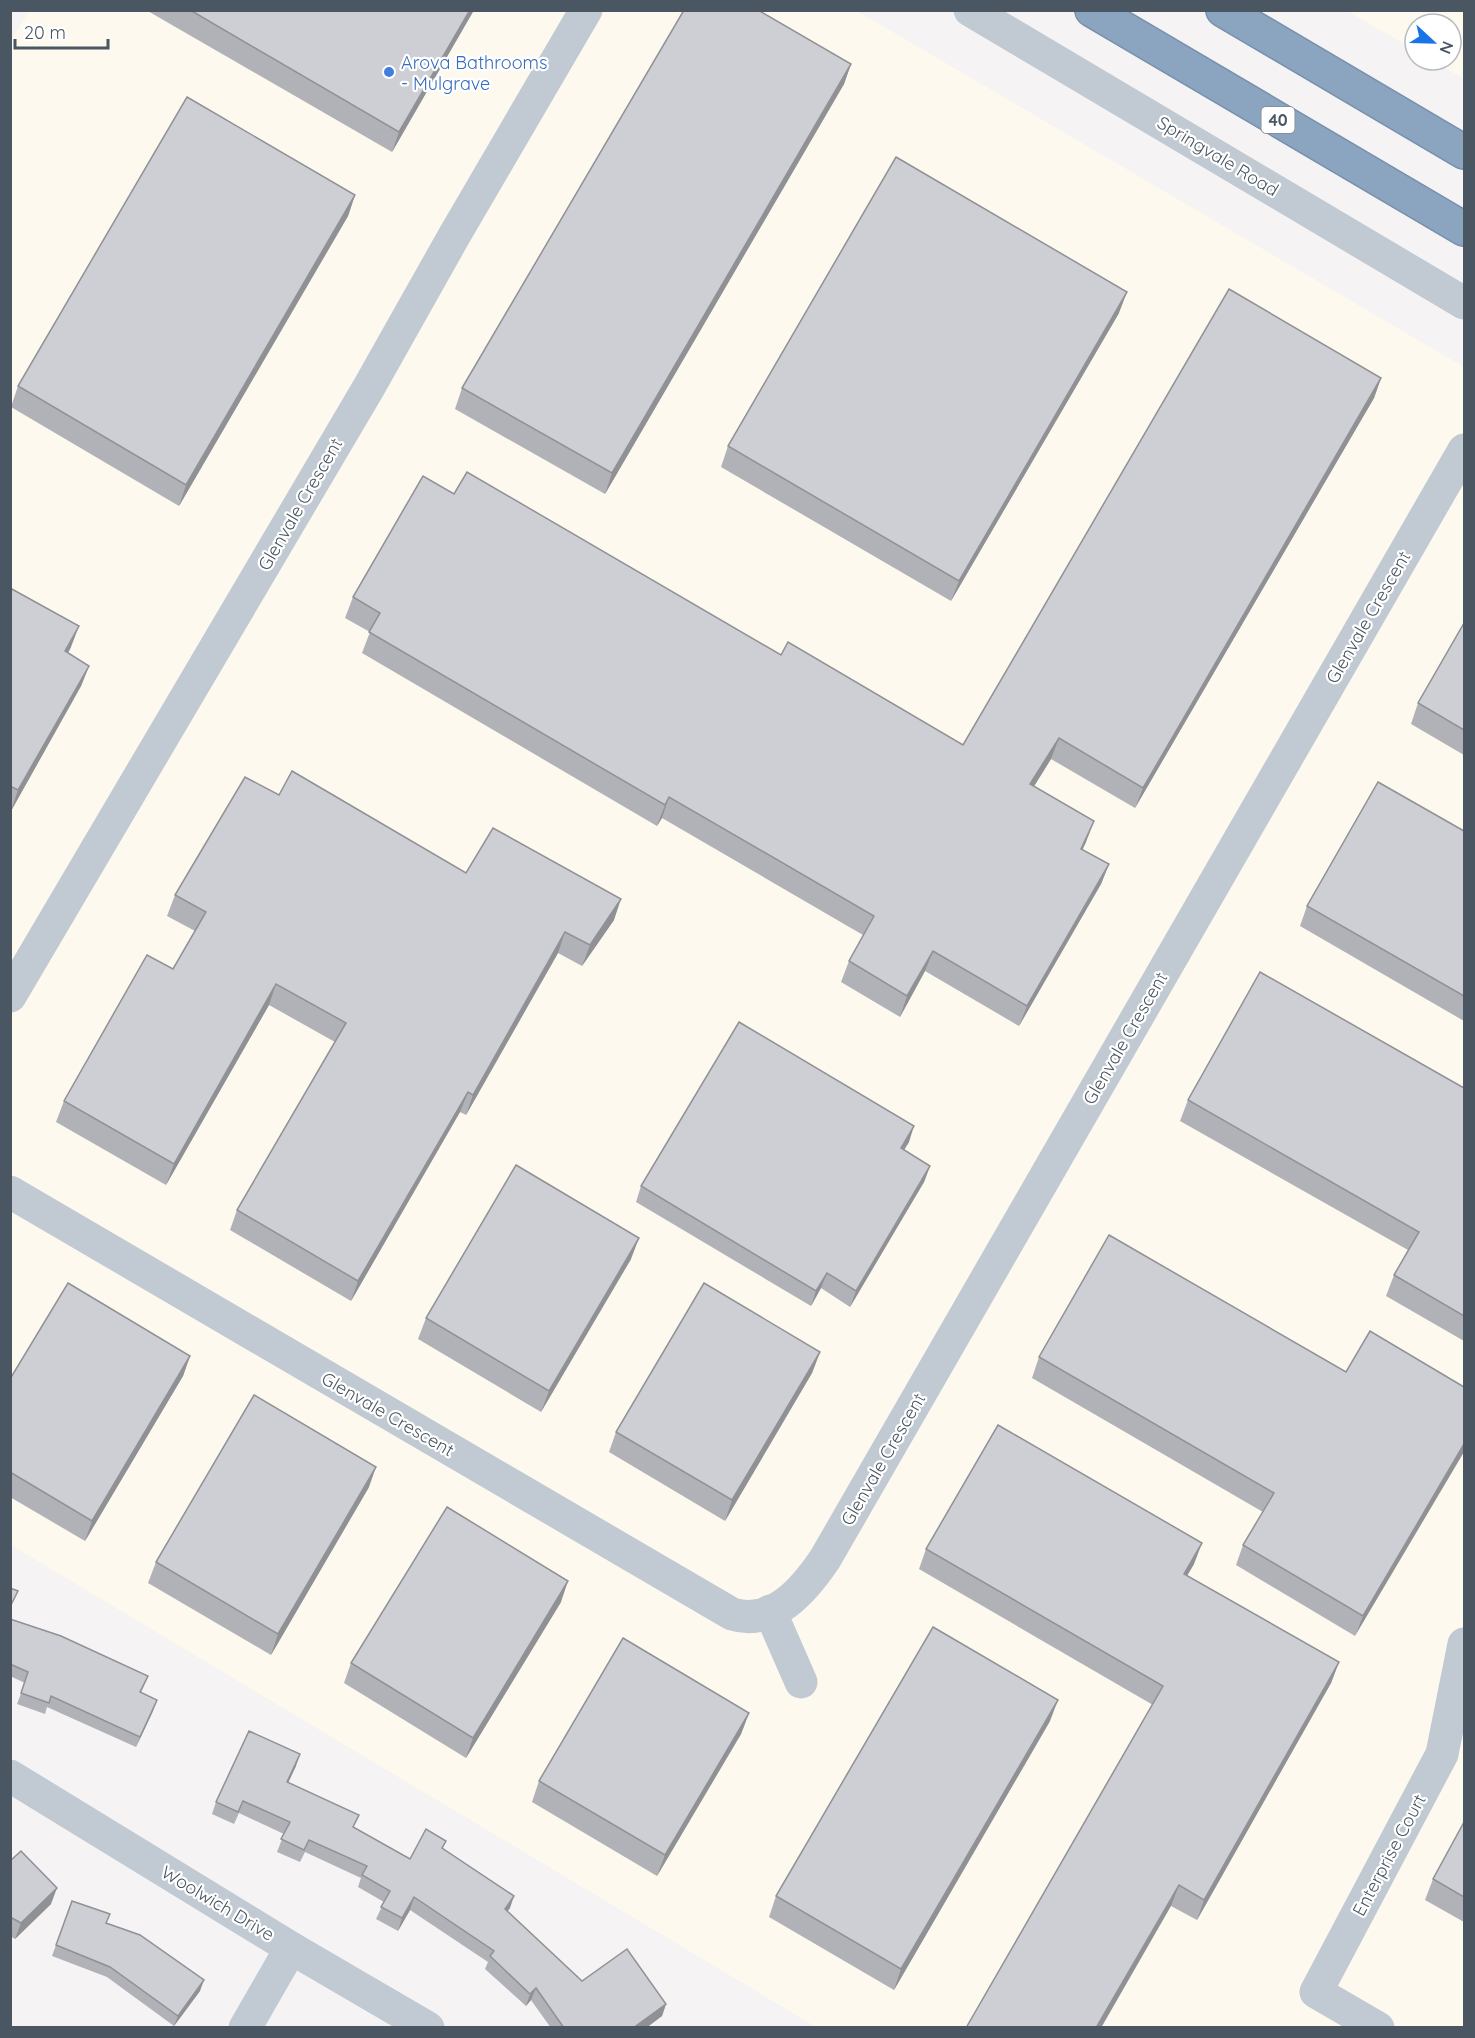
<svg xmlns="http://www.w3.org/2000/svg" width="1475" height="2038" font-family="Quicksand,sans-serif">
  <rect width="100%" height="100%" fill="#f5f3f3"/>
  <!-- commercial -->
  <g fill="#fdf9ef">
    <polygon points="29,11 857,11 1464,367 1464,2027 816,2027 11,1545 10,42"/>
    <polygon points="1347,11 1464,11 1464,79 1432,60 1451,60 1451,24 1415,24 1415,50"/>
  </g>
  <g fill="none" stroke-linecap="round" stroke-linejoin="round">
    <defs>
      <g id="highway">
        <polyline points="1092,10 1464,229"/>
        <polyline points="1223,10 1464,152"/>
      </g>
    </defs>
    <!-- highway casing -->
    <use href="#highway" stroke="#7690ad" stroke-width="36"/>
    <!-- street -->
    <g stroke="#c1cad2" stroke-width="33">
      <polyline points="970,10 1464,303"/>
      <polyline points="10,996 369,387 454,236 586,10"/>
      <path d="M10,1192L732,1614C773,1627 804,1590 825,1559L1464,450"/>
      <polyline points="770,1611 801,1682"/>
      <polyline points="10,1776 291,1948 428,2028"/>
      <polyline points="245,2028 291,1948"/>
      <polyline points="1378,2028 1316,1992 1442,1754 1464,1644"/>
    </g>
    <!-- highway -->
    <use href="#highway" stroke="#8ba5c1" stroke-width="33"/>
  </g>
  <!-- wall -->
  <g fill="#b0b2b7">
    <polygon points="146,10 474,10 392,152"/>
    <polygon points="851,64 844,84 605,494 455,409 462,388"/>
    <polygon points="355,195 348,216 179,506 11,407 18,386"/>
    <polygon points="1119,313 951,601 721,467 728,446"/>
    <polygon points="1381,378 1374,398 1135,808 1051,759 1034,786 1086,842 1082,850 1109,864 1101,884 1019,1026 925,971 900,1017 841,982 849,961 863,935 662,818 657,826 362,653 370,632 345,618 353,597 454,494 963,745"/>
    <polygon points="10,588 71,647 68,653 89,666 81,686 11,811"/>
    <polygon points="1464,623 1464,755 1411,724 1418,703"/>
    <polygon points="279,795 466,873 614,920 582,966 558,953 466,1115 460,1112 351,1301 230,1230 237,1210 335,1042 269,1005 166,1185 56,1122 64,1101 173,969 195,931 167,916 175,895"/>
    <polygon points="1464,831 1464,1021 1300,926 1307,906"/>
    <polygon points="1464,1088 1464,1341 1386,1296 1394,1275 1408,1250 1180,1121 1188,1100"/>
    <polygon points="909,1142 904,1150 930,1166 924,1182 850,1307 821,1288 811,1306 636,1202 641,1186"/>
    <polygon points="631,1259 541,1412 418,1339 426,1318"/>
    <polygon points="820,1352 812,1373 725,1521 609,1452 616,1432"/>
    <polygon points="190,1356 183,1376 85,1541 10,1497 10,1379"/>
    <polygon points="1039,1357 1346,1372 1464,1387 1355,1636 1236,1565 1243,1545 1263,1512 1032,1378"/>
    <polygon points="369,1487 271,1655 148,1583 156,1562"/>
    <polygon points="926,1549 1194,1564 1187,1576 1339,1662 1331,1683 1197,1920 1171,1906 1153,1705 919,1569"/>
    <polygon points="561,1602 466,1758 344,1683 351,1663"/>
    <polygon points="10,1619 148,1676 141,1693 153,1711 136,1747 47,1707 45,1714 17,1704 25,1683 10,1676"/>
    <polygon points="749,1713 741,1734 657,1876 532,1802 539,1781"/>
    <polygon points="1050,1721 894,1990 769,1917 776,1896"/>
    <polygon points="296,1766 288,1782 354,1827 410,1859 446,1841 443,1848 510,1908 507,1911 582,1981 666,2004 662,2016 646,2028 551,2028 531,2000 526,2006 485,1969 488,1962 410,1910 398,1931 376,1919 384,1902 358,1887 361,1878 305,1852 300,1862 277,1852 284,1834 239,1813 234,1824 212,1814 216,1802"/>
    <polygon points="1464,1822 1464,1922 1425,1900 1433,1879"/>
    <polygon points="10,1861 51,1904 15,1939 10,1936"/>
    <polygon points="72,1901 107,1923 200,1991 174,2026 107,1977 52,1956"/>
  </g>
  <!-- shaded-wall -->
  <g fill="#909195">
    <polygon points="470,10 474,10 392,152 399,132"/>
    <polygon points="851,64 844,84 605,494 612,473"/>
    <polygon points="355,195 348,216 179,506 186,485"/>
    <polygon points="1127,292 1119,313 951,601 959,581"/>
    <polygon points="1381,378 1374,398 1135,808 1143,788"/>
    <polygon points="79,626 71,647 58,672 65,651"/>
    <polygon points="89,666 81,686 11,811 18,790"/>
    <polygon points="1059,738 1051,759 1023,804 1030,784"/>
    <polygon points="669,797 662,818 657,826 665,805"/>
    <polygon points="1094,821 1086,842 1073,870 1081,849"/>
    <polygon points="1109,864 1101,884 1019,1026 1027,1006"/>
    <polygon points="621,899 614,920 582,966 590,945"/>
    <polygon points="565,932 558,953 466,1115 473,1095"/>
    <polygon points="933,951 925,971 900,1017 907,996"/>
    <polygon points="276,984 269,1005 166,1185 174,1164"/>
    <polygon points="468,1092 460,1112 351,1301 358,1281"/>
    <polygon points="914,1126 909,1142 895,1164 901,1148"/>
    <polygon points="930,1166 924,1182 850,1307 856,1291"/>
    <polygon points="639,1238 631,1259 541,1412 549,1391"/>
    <polygon points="827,1273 821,1288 811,1306 816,1291"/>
    <polygon points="820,1352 812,1373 725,1521 732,1500"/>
    <polygon points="190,1356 183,1376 85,1541 92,1521"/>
    <polygon points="1464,1444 1464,1452 1355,1636 1363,1616"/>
    <polygon points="376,1467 369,1487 271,1655 278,1634"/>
    <polygon points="1202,1543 1194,1564 1176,1594 1184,1574"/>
    <polygon points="568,1581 561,1602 466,1758 473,1738"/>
    <polygon points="1339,1662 1331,1683 1197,1920 1204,1900"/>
    <polygon points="157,1700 153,1711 136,1747 140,1737"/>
    <polygon points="1058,1700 1050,1721 894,1990 901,1969"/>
    <polygon points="749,1713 741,1734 657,1876 665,1855"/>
    <polygon points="300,1754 296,1766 283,1794 287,1782"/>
    <polygon points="1179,1885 1171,1906 1101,2028 1096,2028"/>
    <polygon points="57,1888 51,1904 15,1939 21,1923"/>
    <polygon points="514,1896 510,1908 501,1921 505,1909"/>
    <polygon points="414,1897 410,1910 398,1931 402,1918"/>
    <polygon points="204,1980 200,1991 174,2026 178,2016"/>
    <polygon points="536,1988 531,2000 526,2006 530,1994"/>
    <polygon points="666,2004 662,2016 646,2028 633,2028"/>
  </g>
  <!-- building -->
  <g fill="#cdcfd5" stroke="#909195" stroke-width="1.5">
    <polygon points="190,10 470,10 399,132"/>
    <polygon points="684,10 758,10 851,64 612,473 462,388"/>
    <polygon points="187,97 355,195 186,485 18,386"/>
    <polygon points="896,157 1127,292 959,581 728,446"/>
    <polygon points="1229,289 1381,378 1143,788 1059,738 1030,784 1094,821 1081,849 1109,864 1027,1006 933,951 907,996 849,961 874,916 669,797 665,805 369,632 380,613 353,597 423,476 454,494 467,472 781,655 788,642 963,745"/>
    <polygon points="10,588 79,626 65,651 89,666 18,790 10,786"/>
    <polygon points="1464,623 1464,730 1418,703"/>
    <polygon points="292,771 466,873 493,828 621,899 590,945 565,932 473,1095 468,1092 358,1281 237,1210 346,1023 276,984 174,1164 64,1101 147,955 173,969 206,912 175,895 245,777 279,795"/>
    <polygon points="1378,782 1464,831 1464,996 1307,906"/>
    <polygon points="1260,972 1464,1088 1464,1316 1394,1275 1419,1232 1188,1100"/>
    <polygon points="739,1022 914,1126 901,1148 930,1166 856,1291 827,1273 816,1291 641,1186"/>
    <polygon points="516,1165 639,1238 549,1391 426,1318"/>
    <polygon points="1109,1235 1346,1372 1370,1331 1464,1387 1464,1444 1363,1616 1243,1545 1274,1493 1039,1357"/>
    <polygon points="68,1283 190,1356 92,1521 10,1472 10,1379"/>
    <polygon points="704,1283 820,1352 732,1500 616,1432"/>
    <polygon points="254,1395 376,1467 278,1634 156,1562"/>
    <polygon points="998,1425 1202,1543 1184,1574 1339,1662 1204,1900 1179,1885 1096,2028 966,2028 1163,1686 926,1549"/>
    <polygon points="447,1507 568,1581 473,1738 351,1663"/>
    <polygon points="10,1588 18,1591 10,1607"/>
    <polygon points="10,1619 61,1636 148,1676 140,1692 157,1700 140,1737 51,1696 49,1703 21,1693 28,1672 10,1664"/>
    <polygon points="933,1627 1058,1700 901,1969 776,1896"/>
    <polygon points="623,1638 749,1713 665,1855 539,1781"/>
    <polygon points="249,1731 300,1754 287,1782 359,1815 353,1827 410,1859 426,1829 446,1841 442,1848 514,1896 505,1909 582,1981 627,1949 666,2004 633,2028 564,2028 536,1988 530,1994 490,1956 494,1951 414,1897 402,1918 381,1907 390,1891 362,1875 367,1866 309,1840 304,1850 281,1839 290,1822 243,1801 238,1812 216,1802"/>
    <polygon points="1464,1822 1464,1897 1433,1879"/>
    <polygon points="21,1851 57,1888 21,1923 10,1917 10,1861"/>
    <polygon points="72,1901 110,1914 106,1923 140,1935 204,1980 178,2016 110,1967 56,1945"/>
  </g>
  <!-- markers -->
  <circle fill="#3f7fe0" stroke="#fff" stroke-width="2" cx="389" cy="72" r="6"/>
  <g text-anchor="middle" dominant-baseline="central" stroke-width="4.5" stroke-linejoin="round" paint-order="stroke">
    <!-- shield labels -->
    <rect fill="#fff" stroke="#808990" stroke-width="1.5" x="1261.5" y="107" width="33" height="26" rx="4.5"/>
    <g font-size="16" font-weight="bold" fill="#4a5661">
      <text x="1278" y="120">40</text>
    </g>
    <!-- shop labels -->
    <g font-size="18" fill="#366cbe" stroke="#fff" text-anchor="start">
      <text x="401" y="62">Arova Bathrooms<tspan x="401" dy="21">- Mulgrave</tspan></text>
    </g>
    <!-- street labels -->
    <g font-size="18" fill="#4a5661" stroke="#fff">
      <text transform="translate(1218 156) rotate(31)">Springvale Road</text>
      <text transform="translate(300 504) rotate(-60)">Glenvale Crescent</text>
      <text transform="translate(1368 617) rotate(-60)">Glenvale Crescent</text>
      <text transform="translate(1125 1038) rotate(-60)">Glenvale Crescent</text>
      <text transform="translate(388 1414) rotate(30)">Glenvale Crescent</text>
      <text transform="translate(883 1459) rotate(-60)">Glenvale Crescent</text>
      <text transform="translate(1389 1855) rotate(-62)">Enterprise Court</text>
      <text transform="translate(218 1903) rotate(31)">Woolwich Drive</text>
    </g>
  </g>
  <!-- border -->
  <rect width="1475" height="2038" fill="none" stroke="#4a5661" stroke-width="24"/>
  <!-- north arrow -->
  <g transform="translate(1433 42) rotate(112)"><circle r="28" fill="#ffffff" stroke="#b7bbc0" stroke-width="1.5"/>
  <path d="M0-4.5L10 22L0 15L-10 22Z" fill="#1a73e8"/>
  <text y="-9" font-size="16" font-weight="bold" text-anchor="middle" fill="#4a5661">N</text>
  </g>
  <!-- scale -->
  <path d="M15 39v9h93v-9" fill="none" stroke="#4a5661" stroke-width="3"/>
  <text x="24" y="39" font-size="18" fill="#4a5661" stroke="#ffffff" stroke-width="4.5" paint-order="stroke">20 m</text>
</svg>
